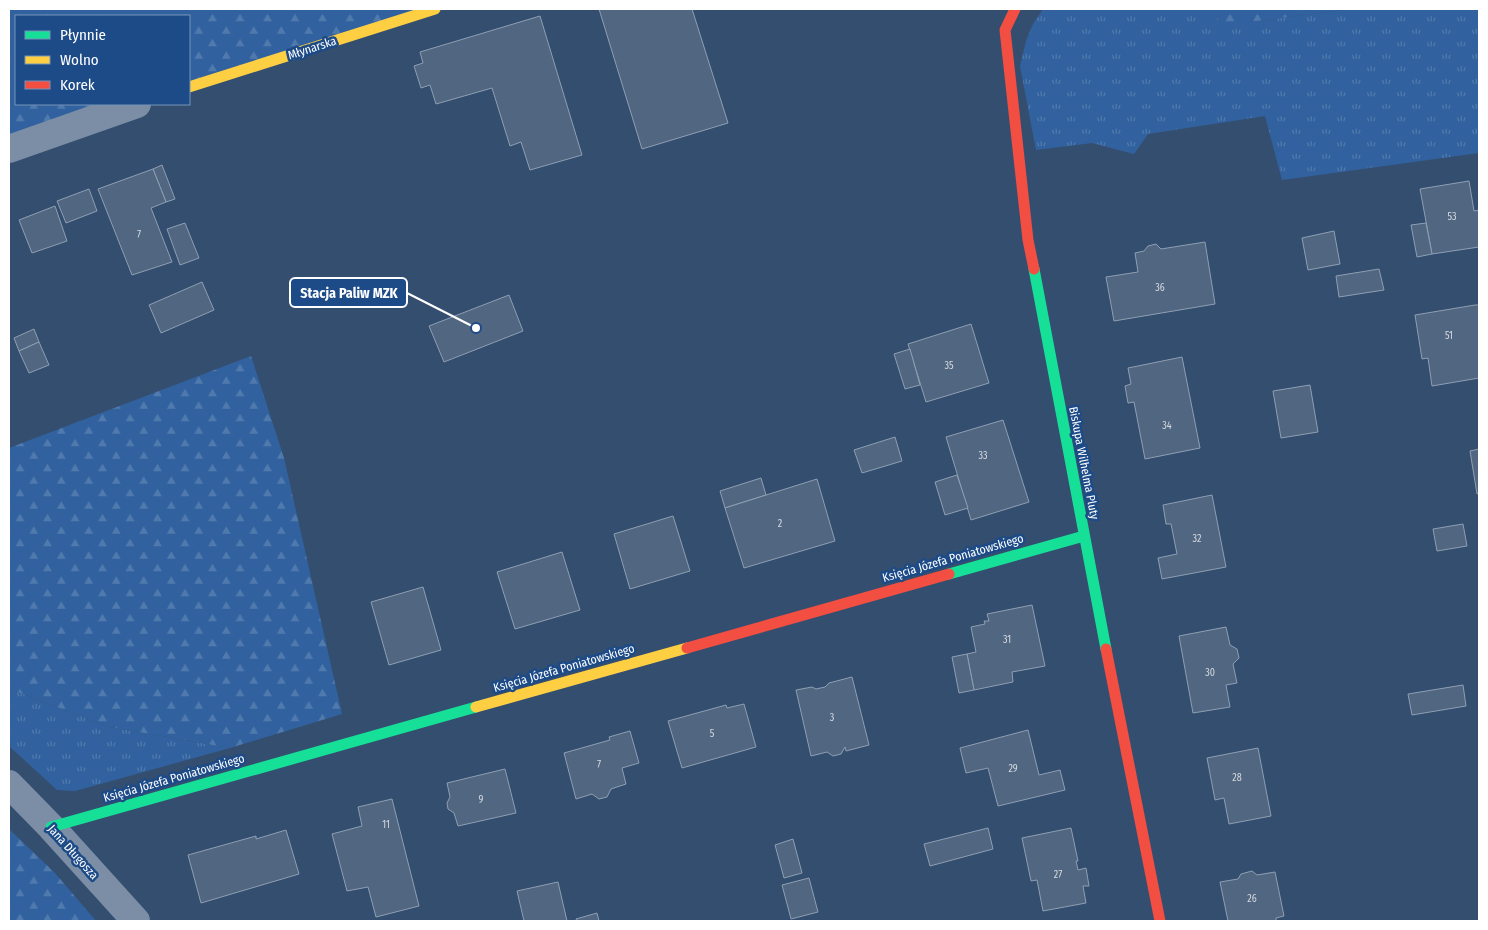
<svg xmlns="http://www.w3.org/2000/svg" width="1488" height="930" font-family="'Fira Sans Condensed',sans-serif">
  <defs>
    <pattern id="grass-tufts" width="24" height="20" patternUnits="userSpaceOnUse" patternTransform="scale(1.25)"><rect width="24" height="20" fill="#31629f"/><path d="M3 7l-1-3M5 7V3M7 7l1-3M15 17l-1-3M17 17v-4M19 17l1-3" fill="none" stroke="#507aad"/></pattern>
    <pattern id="forest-firs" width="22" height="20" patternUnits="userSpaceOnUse" patternTransform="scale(1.25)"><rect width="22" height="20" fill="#31629f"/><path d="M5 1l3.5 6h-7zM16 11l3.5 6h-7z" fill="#507aad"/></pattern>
  </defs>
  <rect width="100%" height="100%" fill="#344e70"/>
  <!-- grass -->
  <g fill="url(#grass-tufts)">
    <polygon points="1043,9 1215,9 1219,22 1249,22 1349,9 1479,9 1479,153 1282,180 1265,116 1148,134 1134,154 1092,143 1036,150 1020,66 1026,41 1033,24"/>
    <polygon points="9,689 110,727 230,748 75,791 57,790 9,746"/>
  </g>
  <!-- forest -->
  <g fill="url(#forest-firs)">
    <polygon points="9,9 445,9 189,91 189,16 16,16 16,104 150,104 9,153"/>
    <polygon points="1215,9 1349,9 1249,22 1219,22"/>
    <polygon points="251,356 284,458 342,714 230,748 110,727 9,689 9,448"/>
    <polygon points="9,829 55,873 96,921 9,921"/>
  </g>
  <!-- building -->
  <g fill="#516680" stroke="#8f9fb3">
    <polygon points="599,9 692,9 728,123 642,149"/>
    <polygon points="540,16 582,155 530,170 521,142 510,146 492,88 436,104 430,85 421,88 414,66 423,63 420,52"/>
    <polygon points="162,165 175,199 166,202 153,169"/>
    <polygon points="153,169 166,202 151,208 172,262 132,275 98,189"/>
    <polygon points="1469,181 1474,211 1479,210 1479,247 1432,254 1420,189"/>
    <polygon points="89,189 97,211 66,223 57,201"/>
    <polygon points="55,206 67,241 32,253 19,220"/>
    <polygon points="185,223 199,258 180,265 167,229"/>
    <polygon points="1426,223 1432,254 1417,257 1411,225"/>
    <polygon points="1334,231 1340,264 1308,270 1302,238"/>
    <polygon points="1205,242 1215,304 1114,321 1106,277 1138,272 1135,253 1144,251 1148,246 1156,244 1161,249"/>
    <polygon points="1379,269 1384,290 1339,297 1336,276"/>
    <polygon points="202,282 214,310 161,333 149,305"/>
    <polygon points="509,295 523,331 444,362 429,326"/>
    <polygon points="1475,305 1479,305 1479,378 1432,386 1428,358 1422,359 1415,315"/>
    <polygon points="971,324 989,383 926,402 908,344"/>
    <polygon points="34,329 39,342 19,351 14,338"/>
    <polygon points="39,342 49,365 29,373 19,351"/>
    <polygon points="910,349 920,385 905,389 894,354"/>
    <polygon points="1182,357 1200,448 1145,459 1134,402 1128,403 1125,386 1131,384 1128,368"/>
    <polygon points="1310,385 1318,432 1281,438 1273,391"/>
    <polygon points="1003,420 1029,502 971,520 946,437"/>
    <polygon points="895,437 902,461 862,473 854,450"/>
    <polygon points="1479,449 1479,493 1477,494 1470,451"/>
    <polygon points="957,475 968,508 945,515 935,482"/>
    <polygon points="761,478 766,495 725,508 720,491"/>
    <polygon points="817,479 835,541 744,568 725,508"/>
    <polygon points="1212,495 1226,567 1162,579 1158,558 1177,554 1171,524 1166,524 1163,505"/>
    <polygon points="673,516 690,571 630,589 614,534"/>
    <polygon points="1463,524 1467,546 1437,551 1433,529"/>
    <polygon points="562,552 580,610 515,629 497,572"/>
    <polygon points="423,587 441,650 389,665 371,602"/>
    <polygon points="1032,605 1045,666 1012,672 1013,682 974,690 967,654 976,652 971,627 985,624 984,621 989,621 987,614"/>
    <polygon points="1226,627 1230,645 1237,649 1239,658 1233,664 1237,683 1226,685 1230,707 1193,713 1179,636"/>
    <polygon points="967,654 974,690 959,693 952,657"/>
    <polygon points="852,677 869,745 846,751 845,747 841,754 833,756 827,752 811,756 796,690 812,687 816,689 825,687 829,683"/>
    <polygon points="1463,685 1466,706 1412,715 1408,694"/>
    <polygon points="744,704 756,747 682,768 668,721 726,705 727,708"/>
    <polygon points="1028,730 1039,775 1060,770 1065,790 998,806 988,768 966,773 960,748"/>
    <polygon points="630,731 639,763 622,768 626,784 611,789 607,797 599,799 592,794 576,799 564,753 610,740 609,737"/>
    <polygon points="1258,748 1271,816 1229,824 1224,798 1215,800 1207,758"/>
    <polygon points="505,769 516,813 458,826 454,813 448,809 447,803 450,797 447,783"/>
    <polygon points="392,799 419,906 376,917 368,887 347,891 332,834 362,826 358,807"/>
    <polygon points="988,828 993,849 930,866 924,844"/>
    <polygon points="1071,828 1078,861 1076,861 1078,870 1086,868 1089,886 1083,886 1086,903 1043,911 1037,880 1031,881 1022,838"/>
    <polygon points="286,830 299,874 201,903 188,855 256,836 256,839"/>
    <polygon points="793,839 802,873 784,878 775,845"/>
    <polygon points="1252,871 1257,875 1275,872 1284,916 1276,918 1276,921 1228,921 1220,882 1238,879 1241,874"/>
    <polygon points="809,878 818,912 791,919 782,885"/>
    <polygon points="558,882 567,921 524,921 517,891"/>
    <polygon points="597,913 599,921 577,921 576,919"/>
  </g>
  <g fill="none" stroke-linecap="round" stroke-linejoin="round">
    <!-- street -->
    <g stroke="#7b8ea5" stroke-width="28">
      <polyline points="9,149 137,104"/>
      <polyline points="9,784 51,827 136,921"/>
    </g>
    <!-- fast -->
    <g stroke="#16e098" stroke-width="11">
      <polyline points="1034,269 1106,649"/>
      <polyline points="949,574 1084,536"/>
      <polyline points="51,827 476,707"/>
    </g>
    <!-- slow -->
    <g stroke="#ffcf43" stroke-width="11">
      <polyline points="189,87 435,9"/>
      <polyline points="476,707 687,648"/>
    </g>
    <!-- jam -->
    <g stroke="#f24e42" stroke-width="11">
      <polyline points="1015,9 1005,30 1028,240 1034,269"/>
      <polyline points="687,648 949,574"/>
      <polyline points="1106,649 1160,921"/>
    </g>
  </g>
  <g text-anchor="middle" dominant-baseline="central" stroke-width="5" stroke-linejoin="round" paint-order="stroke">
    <!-- number labels -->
    <g font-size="10" fill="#d4d9df">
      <text x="1452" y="217">53</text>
      <text x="139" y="235">7</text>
      <text x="1160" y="288">36</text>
      <text x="1449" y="336">51</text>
      <text x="949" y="366">35</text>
      <text x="1167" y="426">34</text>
      <text x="983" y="456">33</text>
      <text x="780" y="524">2</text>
      <text x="1197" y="539">32</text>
      <text x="1007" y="640">31</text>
      <text x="1210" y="673">30</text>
      <text x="832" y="718">3</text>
      <text x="712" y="734">5</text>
      <text x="599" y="765">7</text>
      <text x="1013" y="769">29</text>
      <text x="1237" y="778">28</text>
      <text x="481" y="800">9</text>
      <text x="386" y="825">11</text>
      <text x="1058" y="875">27</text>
      <text x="1252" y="899">26</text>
    </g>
    <!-- street labels -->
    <g font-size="12" fill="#fff" stroke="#1c4b88">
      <text transform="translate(312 48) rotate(-18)">Młynarska</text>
      <text transform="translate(1084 463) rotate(79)">Biskupa Wilhelma Pluty</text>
      <text transform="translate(953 558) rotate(-16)">Księcia Józefa Poniatowskiego</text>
      <text transform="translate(564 668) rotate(-16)">Księcia Józefa Poniatowskiego</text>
      <text transform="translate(174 778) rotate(-16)">Księcia Józefa Poniatowskiego</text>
      <text transform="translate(73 852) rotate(48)">Jana Długosza</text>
    </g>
  </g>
  <!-- callouts -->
  <path fill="none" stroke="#fff" stroke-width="2" d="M476 328L407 293"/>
  <circle fill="#fff" stroke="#1c4b88" stroke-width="2" cx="476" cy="328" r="5"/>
  <rect fill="#1c4b88" stroke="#fff" stroke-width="2" x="290" y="278" width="117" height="29" rx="5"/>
  <g font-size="14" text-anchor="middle" font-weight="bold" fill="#fff">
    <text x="349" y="298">Stacja Paliw MZK</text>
  </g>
  <!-- border -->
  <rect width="1488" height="930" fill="none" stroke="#ffffff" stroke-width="20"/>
  <!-- legend -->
  <rect x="15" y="15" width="175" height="90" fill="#1c4b88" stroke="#7793b8"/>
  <rect x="25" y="31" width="25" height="8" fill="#16e098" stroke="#7793b8"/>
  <text x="60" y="40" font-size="15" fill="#ffffff">Płynnie</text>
  <rect x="25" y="56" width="25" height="8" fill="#ffcf43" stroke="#7793b8"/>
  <text x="60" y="65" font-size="15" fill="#ffffff">Wolno</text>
  <rect x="25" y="81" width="25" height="8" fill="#f24e42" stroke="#7793b8"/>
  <text x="60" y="90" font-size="15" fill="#ffffff">Korek</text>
</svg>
